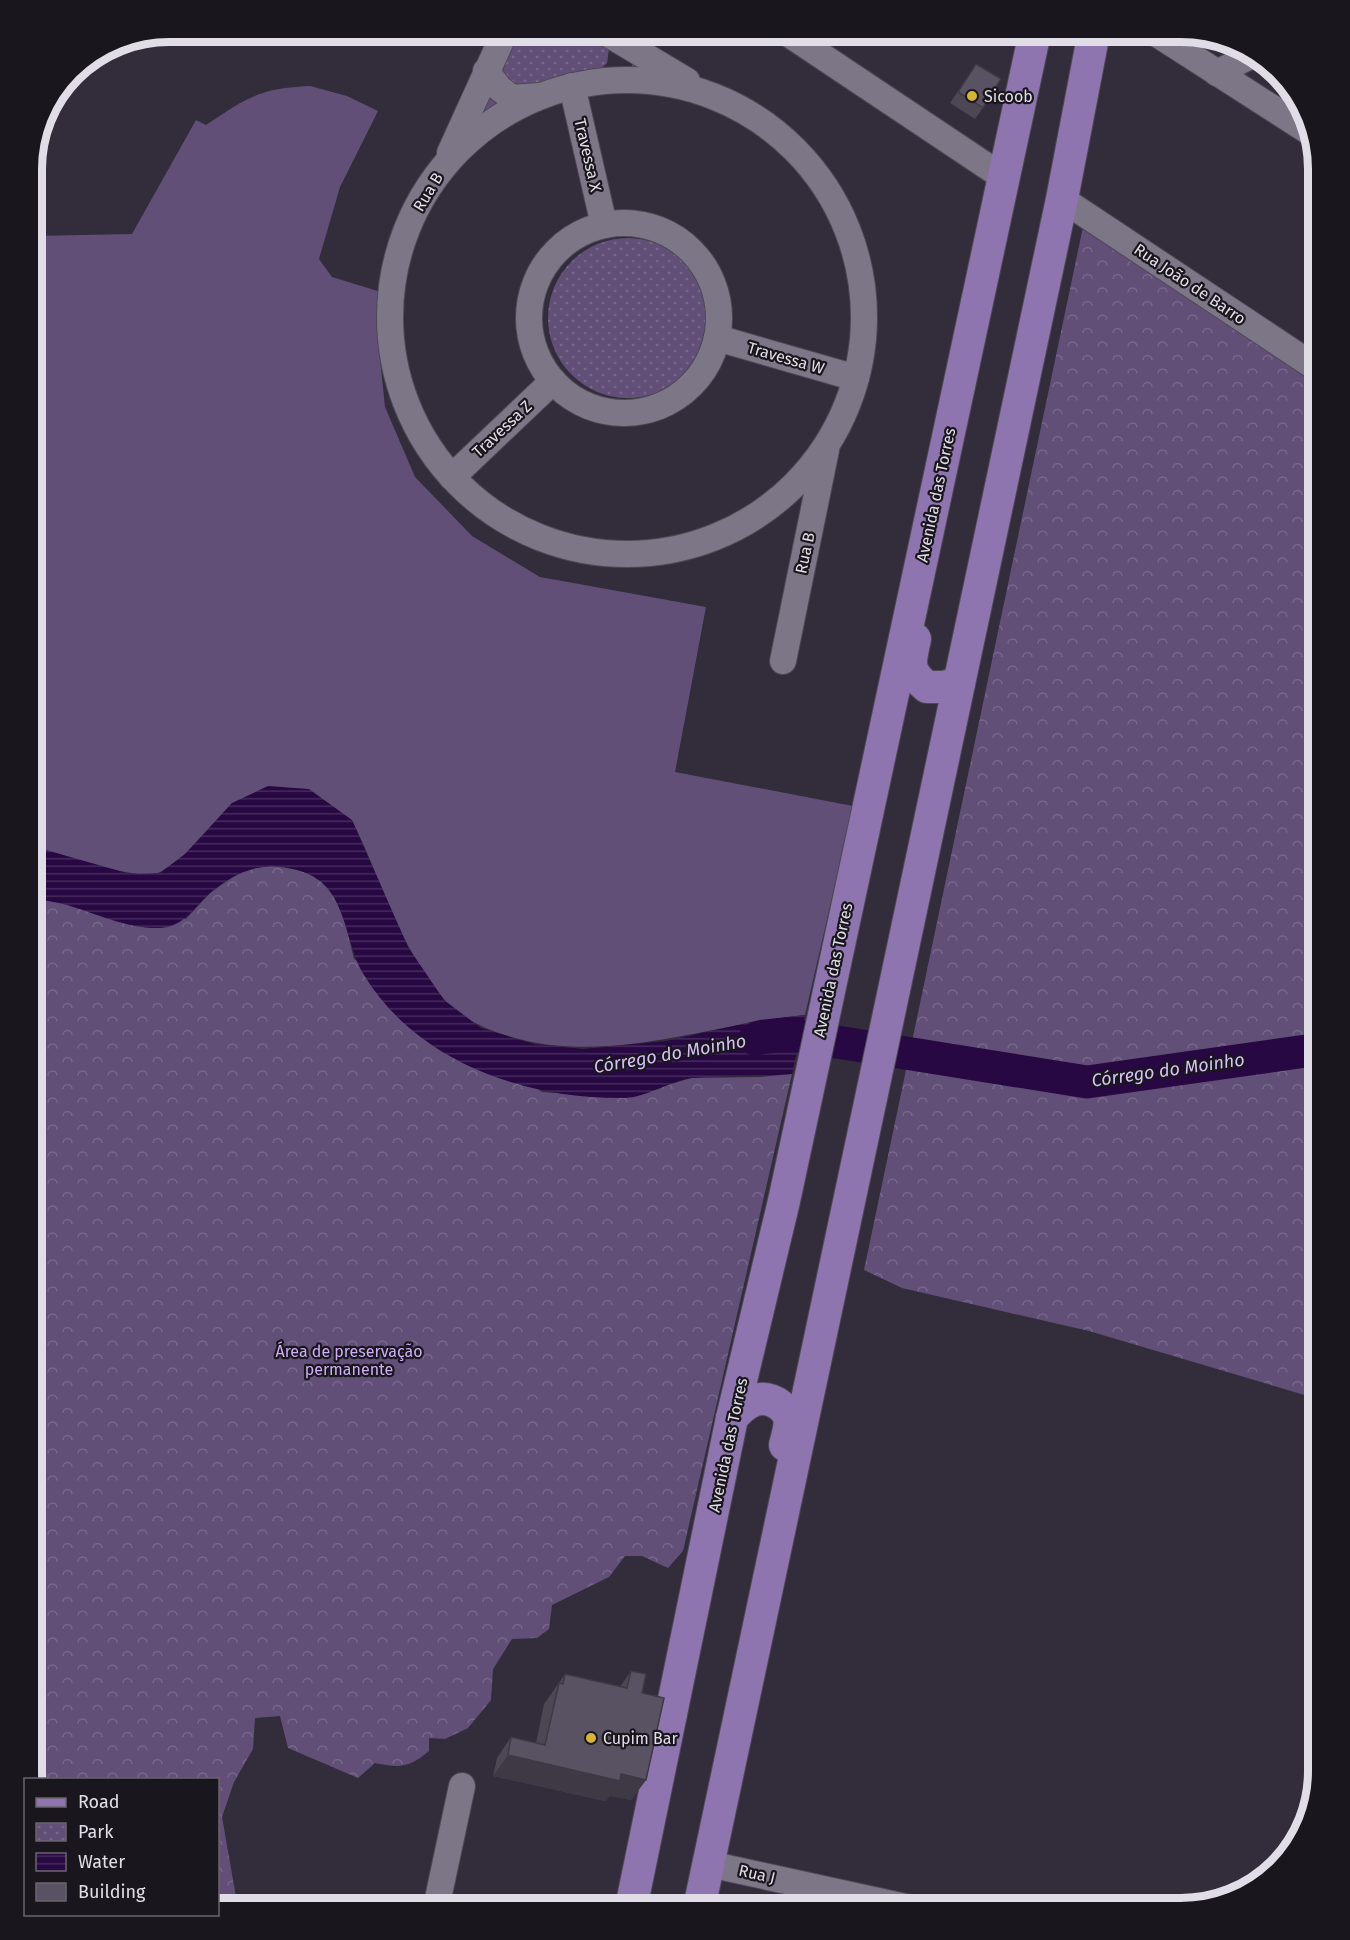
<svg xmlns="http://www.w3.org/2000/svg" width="1350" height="1940" font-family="'Fira Sans',sans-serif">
  <defs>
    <pattern id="forest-crowns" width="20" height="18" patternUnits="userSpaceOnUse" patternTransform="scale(1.5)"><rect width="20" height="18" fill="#614f78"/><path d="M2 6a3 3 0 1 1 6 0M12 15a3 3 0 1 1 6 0" fill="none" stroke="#77688b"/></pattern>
    <pattern id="park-dots" width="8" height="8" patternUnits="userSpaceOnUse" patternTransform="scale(1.5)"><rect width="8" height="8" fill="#614f78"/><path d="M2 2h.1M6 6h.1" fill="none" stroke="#77688b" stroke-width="1.8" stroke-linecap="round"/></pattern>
    <pattern id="water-rules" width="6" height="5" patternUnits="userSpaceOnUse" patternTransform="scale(1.5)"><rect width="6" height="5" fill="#270842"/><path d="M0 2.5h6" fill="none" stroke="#462c5d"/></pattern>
  </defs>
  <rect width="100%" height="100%" fill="#322c3b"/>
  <!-- grass -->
  <g fill="#614f78">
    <polygon points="633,53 668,80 631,78"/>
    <path d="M310,86L347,96L378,111L340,187L319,259L332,277L381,292L378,340L385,407L415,477L472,536L540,577L706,607L675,772L853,806L805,1015C704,1025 606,1067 505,1035C483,1028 458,1017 443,998C400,948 381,879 352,820L232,803C211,826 190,855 162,871C140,884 58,853 32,846V236L132,234L196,120L206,125C246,98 260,88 310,86Z"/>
    <polygon points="488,91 506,104 491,115 482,112"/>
  </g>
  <!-- forest -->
  <g fill="url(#forest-crowns)">
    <polygon points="1083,227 1318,384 1318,1399 1089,1331 902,1288 864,1270"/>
    <path d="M272,866C287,868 304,870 318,878C339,891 349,937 354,959L542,1092L625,1098L691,1078L760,1077L792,1074L683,1551L668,1568L642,1556H625L609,1577L552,1605L549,1629L537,1638L512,1639L493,1669L491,1700L468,1728L445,1739L429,1738V1751C409,1768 400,1768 375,1763L358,1778L288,1748L280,1716L255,1718L253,1749L234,1782L222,1817L236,1897L231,1908H218V1780H34L32,1771V898L186,919L210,893L244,869Z"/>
  </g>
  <!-- park -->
  <g fill="url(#park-dots)">
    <polygon points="520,32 595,32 609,49 607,63 593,76 523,92 503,76 502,69"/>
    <circle cx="628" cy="318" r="80"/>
  </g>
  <!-- water -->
  <path fill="url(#water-rules)" d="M268,786L309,789L352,820L408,947L444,1000L481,1028L534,1044L583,1049L666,1041L760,1020L805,1015L792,1074C759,1077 725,1075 692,1078C669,1081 646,1098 623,1098C525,1099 417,1062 364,975C344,942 348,890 306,873C270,858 238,869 210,893C194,907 184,927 160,928C128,929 97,914 67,905C56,902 43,900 32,898V846L130,874L160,873L185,854L232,803Z"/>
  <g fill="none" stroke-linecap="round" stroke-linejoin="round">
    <!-- river -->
    <polyline stroke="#270842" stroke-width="33" points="755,1039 787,1034 1087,1082 1306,1051 1318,1054"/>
    <defs>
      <g id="minor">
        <polyline points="605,32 687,81"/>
        <polyline points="786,32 1003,177"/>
        <polyline points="1154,32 1308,131"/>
        <polyline points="486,71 499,88 512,98 539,96"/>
        <polyline points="1217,73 1254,54"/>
        <circle cx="627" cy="317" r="237"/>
        <polyline points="572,86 604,225"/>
        <polyline points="450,153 505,32"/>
        <polyline points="1062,199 1318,369"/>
        <circle cx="624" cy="318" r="95"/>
        <polyline points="717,338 856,378"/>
        <polyline points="452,477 553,381"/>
        <polyline points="783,661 826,450"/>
        <polyline points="709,1864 910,1908"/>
        <polyline points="436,1908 462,1786"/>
      </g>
      <g id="major">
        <path d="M915,639C910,663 906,670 927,687H944L959,683"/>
        <path d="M732,1418C745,1402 762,1391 781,1406C785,1409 787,1412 789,1417C791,1425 787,1437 785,1445"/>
        <polyline points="631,1908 732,1418 784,1201 1035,32"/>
        <polyline points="699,1908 1062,199 1094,32"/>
      </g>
    </defs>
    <!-- minor casing -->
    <use href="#minor" stroke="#4e4855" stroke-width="28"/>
    <!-- major casing -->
    <use href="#major" stroke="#4e4855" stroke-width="34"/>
    <!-- minor -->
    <use href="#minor" stroke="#7d7687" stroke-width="26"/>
    <!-- major -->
    <use href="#major" stroke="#8e75af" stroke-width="32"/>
  </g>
  <!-- wall -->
  <g fill="#4d4754">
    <polygon points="976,64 983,108 975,119 950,103"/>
    <polygon points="631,1671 642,1693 646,1780 631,1800 610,1796 605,1801 493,1776 497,1758 511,1737 536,1743 544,1704 565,1674 620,1687"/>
  </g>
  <!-- shaded-wall -->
  <polygon fill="#3e3945" points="508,1755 621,1774 646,1780 631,1800 610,1796 605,1801 493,1776"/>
  <!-- building -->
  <g fill="#595262" stroke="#3e3945" stroke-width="1.5">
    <polygon points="976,64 1001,79 983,108 958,92"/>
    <polygon points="631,1671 646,1674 642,1693 664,1698 646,1780 621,1774 620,1781 508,1755 511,1737 545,1745 559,1683 563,1684 565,1674 627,1688"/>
  </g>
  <!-- markers -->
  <g fill="#d7b534" stroke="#19161d" stroke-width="2">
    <circle cx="972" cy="96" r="6"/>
    <circle cx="591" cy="1738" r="6"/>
  </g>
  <g text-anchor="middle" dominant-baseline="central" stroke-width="4.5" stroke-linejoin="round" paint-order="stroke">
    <!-- poi labels -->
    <g font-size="16" fill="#e1dde7" stroke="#19161d" text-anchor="start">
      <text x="984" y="96">Sicoob</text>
      <text x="603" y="1738">Cupim Bar</text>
    </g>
    <!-- street labels -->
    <g font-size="16" fill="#e1dde7" stroke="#19161d">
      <text transform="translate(588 155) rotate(77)">Travessa X</text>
      <text transform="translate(428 192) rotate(-59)">Rua B</text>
      <text transform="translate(1190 284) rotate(34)">Rua João de Barro</text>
      <text transform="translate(786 358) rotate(16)">Travessa W</text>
      <text transform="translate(502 429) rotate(-43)">Travessa Z</text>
      <text transform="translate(936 495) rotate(-78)">Avenida das Torres</text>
      <text transform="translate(805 553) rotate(-78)">Rua B</text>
      <text transform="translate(833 970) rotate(-78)">Avenida das Torres</text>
      <text transform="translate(728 1445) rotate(-78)">Avenida das Torres</text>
      <text transform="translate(757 1874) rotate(13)">Rua J</text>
    </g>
    <!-- park labels -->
    <g font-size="16" fill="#cdaef7" stroke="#19161d">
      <text x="349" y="1351">Área de preservação<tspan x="349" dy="18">permanente</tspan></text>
    </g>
    <!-- water labels -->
    <g font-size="18" font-style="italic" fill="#d6c0f7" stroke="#19161d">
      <text transform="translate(670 1054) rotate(-10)">Córrego do Moinho</text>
      <text transform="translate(1168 1070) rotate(-8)">Córrego do Moinho</text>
    </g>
  </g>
  <!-- crop -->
  <path d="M0 0H1350V1940H0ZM169 42H1181A127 127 0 0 1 1308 169V1771A127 127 0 0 1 1181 1898H169A127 127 0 0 1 42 1771V169A127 127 0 0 1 169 42Z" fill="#19161d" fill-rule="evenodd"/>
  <path fill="none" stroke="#e1dde7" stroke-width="8" d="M169 42H1181A127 127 0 0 1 1308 169V1771A127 127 0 0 1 1181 1898H169A127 127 0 0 1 42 1771V169A127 127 0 0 1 169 42Z"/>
  <!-- legend -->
  <rect x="24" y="1778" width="195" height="138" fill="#19161d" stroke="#69666e" stroke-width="1.5"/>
  <rect x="36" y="1798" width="30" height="9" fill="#8e75af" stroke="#69666e" stroke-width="1.5"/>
  <text x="78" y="1808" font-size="18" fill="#e1dde7">Road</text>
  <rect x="36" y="1823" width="30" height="18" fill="url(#park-dots)" stroke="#69666e" stroke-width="1.5"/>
  <text x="78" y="1838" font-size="18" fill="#e1dde7">Park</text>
  <rect x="36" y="1853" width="30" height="18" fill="url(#water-rules)" stroke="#69666e" stroke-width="1.5"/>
  <text x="78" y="1868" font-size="18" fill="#e1dde7">Water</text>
  <rect x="36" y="1883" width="30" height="18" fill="#595262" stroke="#69666e" stroke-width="1.5"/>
  <text x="78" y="1898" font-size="18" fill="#e1dde7">Building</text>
</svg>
